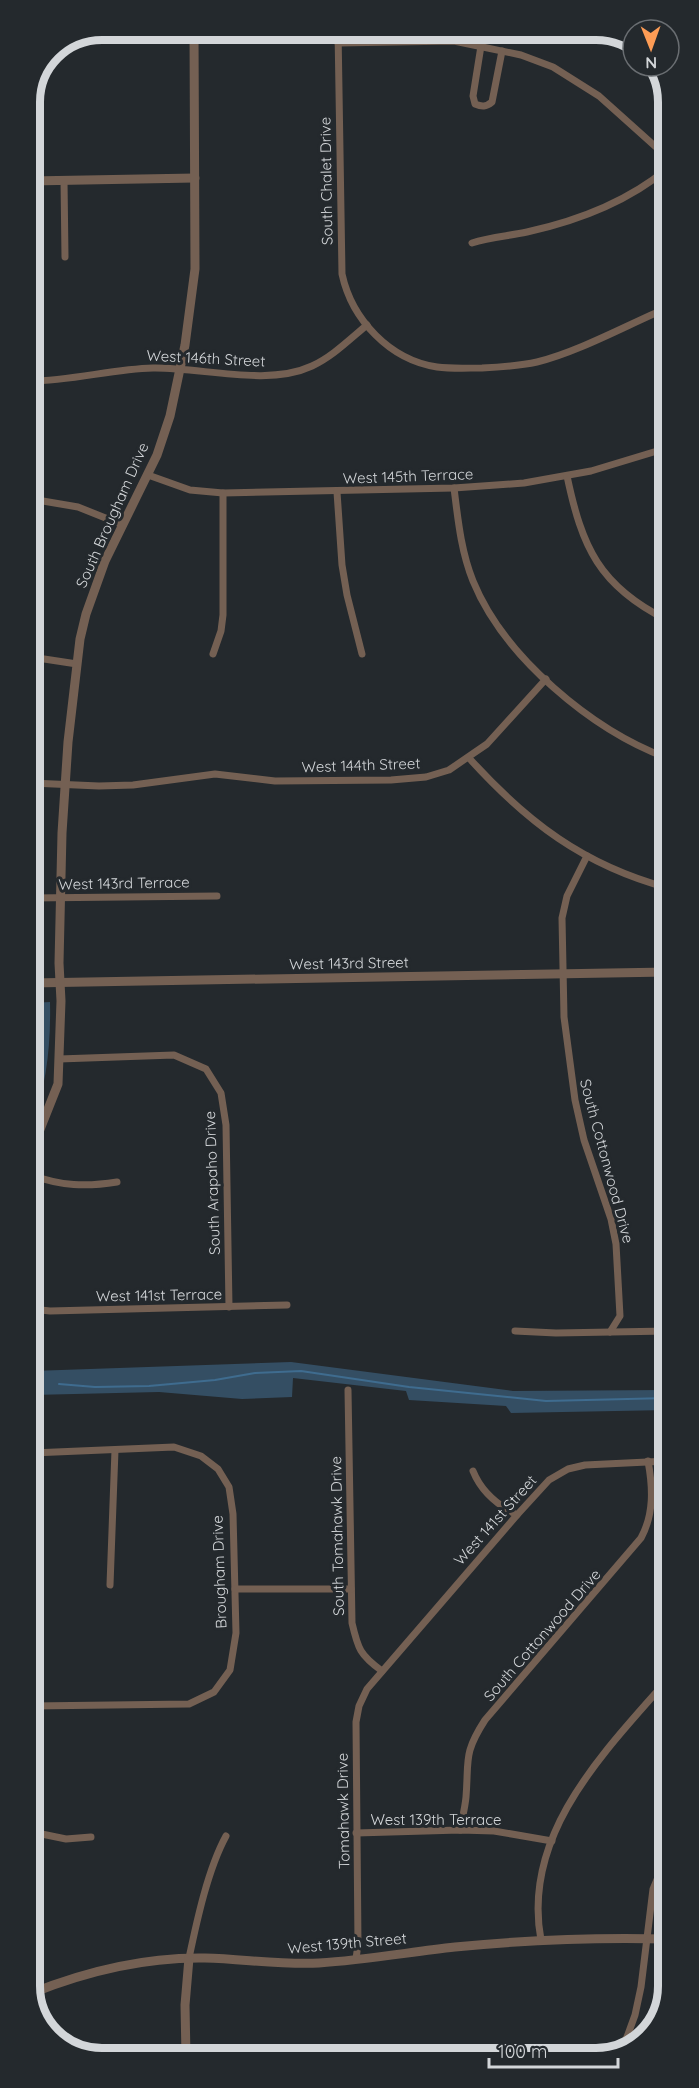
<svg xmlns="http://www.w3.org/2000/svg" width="699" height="2088" font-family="Quicksand,sans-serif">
  <rect width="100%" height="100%" fill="#24292d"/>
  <!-- green -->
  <g fill="#344e63">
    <path d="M50,1002C51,1047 46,1087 31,1129V1003Z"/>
    <polygon points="291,1362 513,1391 668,1390 668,1410 511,1413 506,1406 409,1400 406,1391 293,1378 292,1397 242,1399 159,1392 32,1395 32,1371"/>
  </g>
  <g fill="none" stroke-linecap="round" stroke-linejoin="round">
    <!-- stream -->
    <polyline stroke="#3f6c8f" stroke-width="2" points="59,1384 95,1387 149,1386 215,1380 255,1373 301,1371 409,1387 546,1401 668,1398"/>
    <!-- minor -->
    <g stroke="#746053" stroke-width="7">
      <path d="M338,30L342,274C352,320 390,360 437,367C452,369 467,368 482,368C501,367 519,366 537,362C578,352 627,325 667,308"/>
      <polyline points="338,43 454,41 521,55 553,67 599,96 667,157"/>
      <path d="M481,46L473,96L475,104C482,107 486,107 492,102L502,51"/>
      <polyline points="64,180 65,257"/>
      <path d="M472,243C490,237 509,236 527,232C577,221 627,202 667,169"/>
      <path d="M30,381C72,381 112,369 153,368C201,367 267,387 312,366C332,357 350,339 367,325"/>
      <polyline points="148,475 190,490 223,493 454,488 524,483 591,471 667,448"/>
      <path d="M567,476C582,547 599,586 667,620"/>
      <path d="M454,488C458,520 461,551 473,581C504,657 592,730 667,758"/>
      <polyline points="337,492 342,565 347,595 362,654"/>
      <polyline points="31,499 78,507 123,525"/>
      <polyline points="213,654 221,631 223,615 223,493"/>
      <polyline points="31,657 77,664"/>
      <path d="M469,758C527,822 583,865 668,888"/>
      <polyline points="31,783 99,786 133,785 215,774 275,781 391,780 426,777 449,770 487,744 546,679"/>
      <polyline points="587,856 567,896 562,918 564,1017 575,1100 584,1140 611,1219 616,1244 620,1316 610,1332"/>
      <polyline points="31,898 217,896"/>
      <polyline points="59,1059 174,1055 206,1069 221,1093 226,1125 229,1307"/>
      <path d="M31,1175C61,1186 86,1187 117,1182"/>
      <polyline points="32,1309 50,1311 287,1305"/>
      <polyline points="515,1331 556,1333 668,1331"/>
      <path d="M348,1390L352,1623C358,1649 360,1655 382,1671"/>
      <polyline points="32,1453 174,1447 201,1456 218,1469 229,1487 233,1514 236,1633 230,1670 214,1692 189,1704 32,1706"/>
      <path d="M473,1471C481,1491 497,1505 517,1515"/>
      <polyline points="110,1585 115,1450"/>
      <polyline points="235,1589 351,1589"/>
      <path d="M460,1830C462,1819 465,1808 466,1797C469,1760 463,1754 485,1720L641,1538C654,1514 653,1488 648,1461"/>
      <polyline points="32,1832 66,1839 91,1837"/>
      <polyline points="356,1833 460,1830 494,1831 552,1841"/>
      <path d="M541,1940C521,1834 605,1751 669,1678"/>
      <path d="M189,1958C197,1920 208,1869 226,1836"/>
      <polyline points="356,1959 358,1944 356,1722 359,1706 367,1689 517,1515 549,1480 568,1469 585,1465 668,1461"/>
      <polyline points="617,2055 627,2037 635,2015 641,1987 653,1889 669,1851"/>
    </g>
    <!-- tertiary -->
    <g stroke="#746053" stroke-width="9">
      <polyline points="30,181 195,178"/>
      <polyline points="31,983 668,972"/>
      <polyline points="31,1152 58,1084 61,1001 59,963 62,833 68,742 80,639 86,614 105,561 157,455 170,416 185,345 195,269 194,30"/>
      <path d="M32,1993C87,1971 146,1957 205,1958C244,1959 281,1965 319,1963C365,1960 410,1952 455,1947C526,1940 598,1937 669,1939"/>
      <polyline points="186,2057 185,2005 189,1958"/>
    </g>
  </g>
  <g text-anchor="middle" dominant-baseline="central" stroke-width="6" stroke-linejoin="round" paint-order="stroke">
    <!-- street labels -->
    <g font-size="15" fill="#d3d6d9" stroke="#24292d">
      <text transform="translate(326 181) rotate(-91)">South Chalet Drive</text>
      <text transform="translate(206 358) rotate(3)">West 146th Street</text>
      <text transform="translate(408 476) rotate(-2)">West 145th Terrace</text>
      <text transform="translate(112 515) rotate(-66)">South Brougham Drive</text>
      <text transform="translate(361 765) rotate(-2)">West 144th Street</text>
      <text transform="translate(124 883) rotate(-1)">West 143rd Terrace</text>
      <text transform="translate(349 963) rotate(-1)">West 143rd Street</text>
      <text transform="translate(607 1161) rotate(75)">South Cottonwood Drive</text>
      <text transform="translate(212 1183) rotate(-92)">South Arapaho Drive</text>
      <text transform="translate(159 1295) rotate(-1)">West 141st Terrace</text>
      <text transform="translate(495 1520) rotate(-48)">West 141st Street</text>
      <text transform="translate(337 1536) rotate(-91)">South Tomahawk Drive</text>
      <text transform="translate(219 1572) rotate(-92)">Brougham Drive</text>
      <text transform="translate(542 1635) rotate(-49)">South Cottonwood Drive</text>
      <text transform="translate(343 1811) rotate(-91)">Tomahawk Drive</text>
      <text x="436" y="1819">West 139th Terrace</text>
      <text transform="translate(347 1943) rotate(-5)">West 139th Street</text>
    </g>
  </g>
  <!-- crop -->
  <path d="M0 0H699V2088H0ZM102 40H596A62 62 0 0 1 658 102V1986A62 62 0 0 1 596 2048H102A62 62 0 0 1 40 1986V102A62 62 0 0 1 102 40Z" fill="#24292d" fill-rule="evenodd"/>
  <path fill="none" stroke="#d3d6d9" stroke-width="8" d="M102 40H596A62 62 0 0 1 658 102V1986A62 62 0 0 1 596 2048H102A62 62 0 0 1 40 1986V102A62 62 0 0 1 102 40Z"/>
  <!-- north arrow -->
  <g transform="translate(651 48) rotate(179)"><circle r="28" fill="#24292d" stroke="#6a6e72" stroke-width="1.5"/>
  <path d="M0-4.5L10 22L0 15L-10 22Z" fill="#fd9c55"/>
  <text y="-9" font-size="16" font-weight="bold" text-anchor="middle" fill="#d3d6d9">N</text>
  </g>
  <!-- scale -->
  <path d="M489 2058v9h129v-9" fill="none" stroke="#d3d6d9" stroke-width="3"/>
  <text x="498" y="2058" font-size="18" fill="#d3d6d9" stroke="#24292d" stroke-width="4.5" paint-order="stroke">100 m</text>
</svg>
